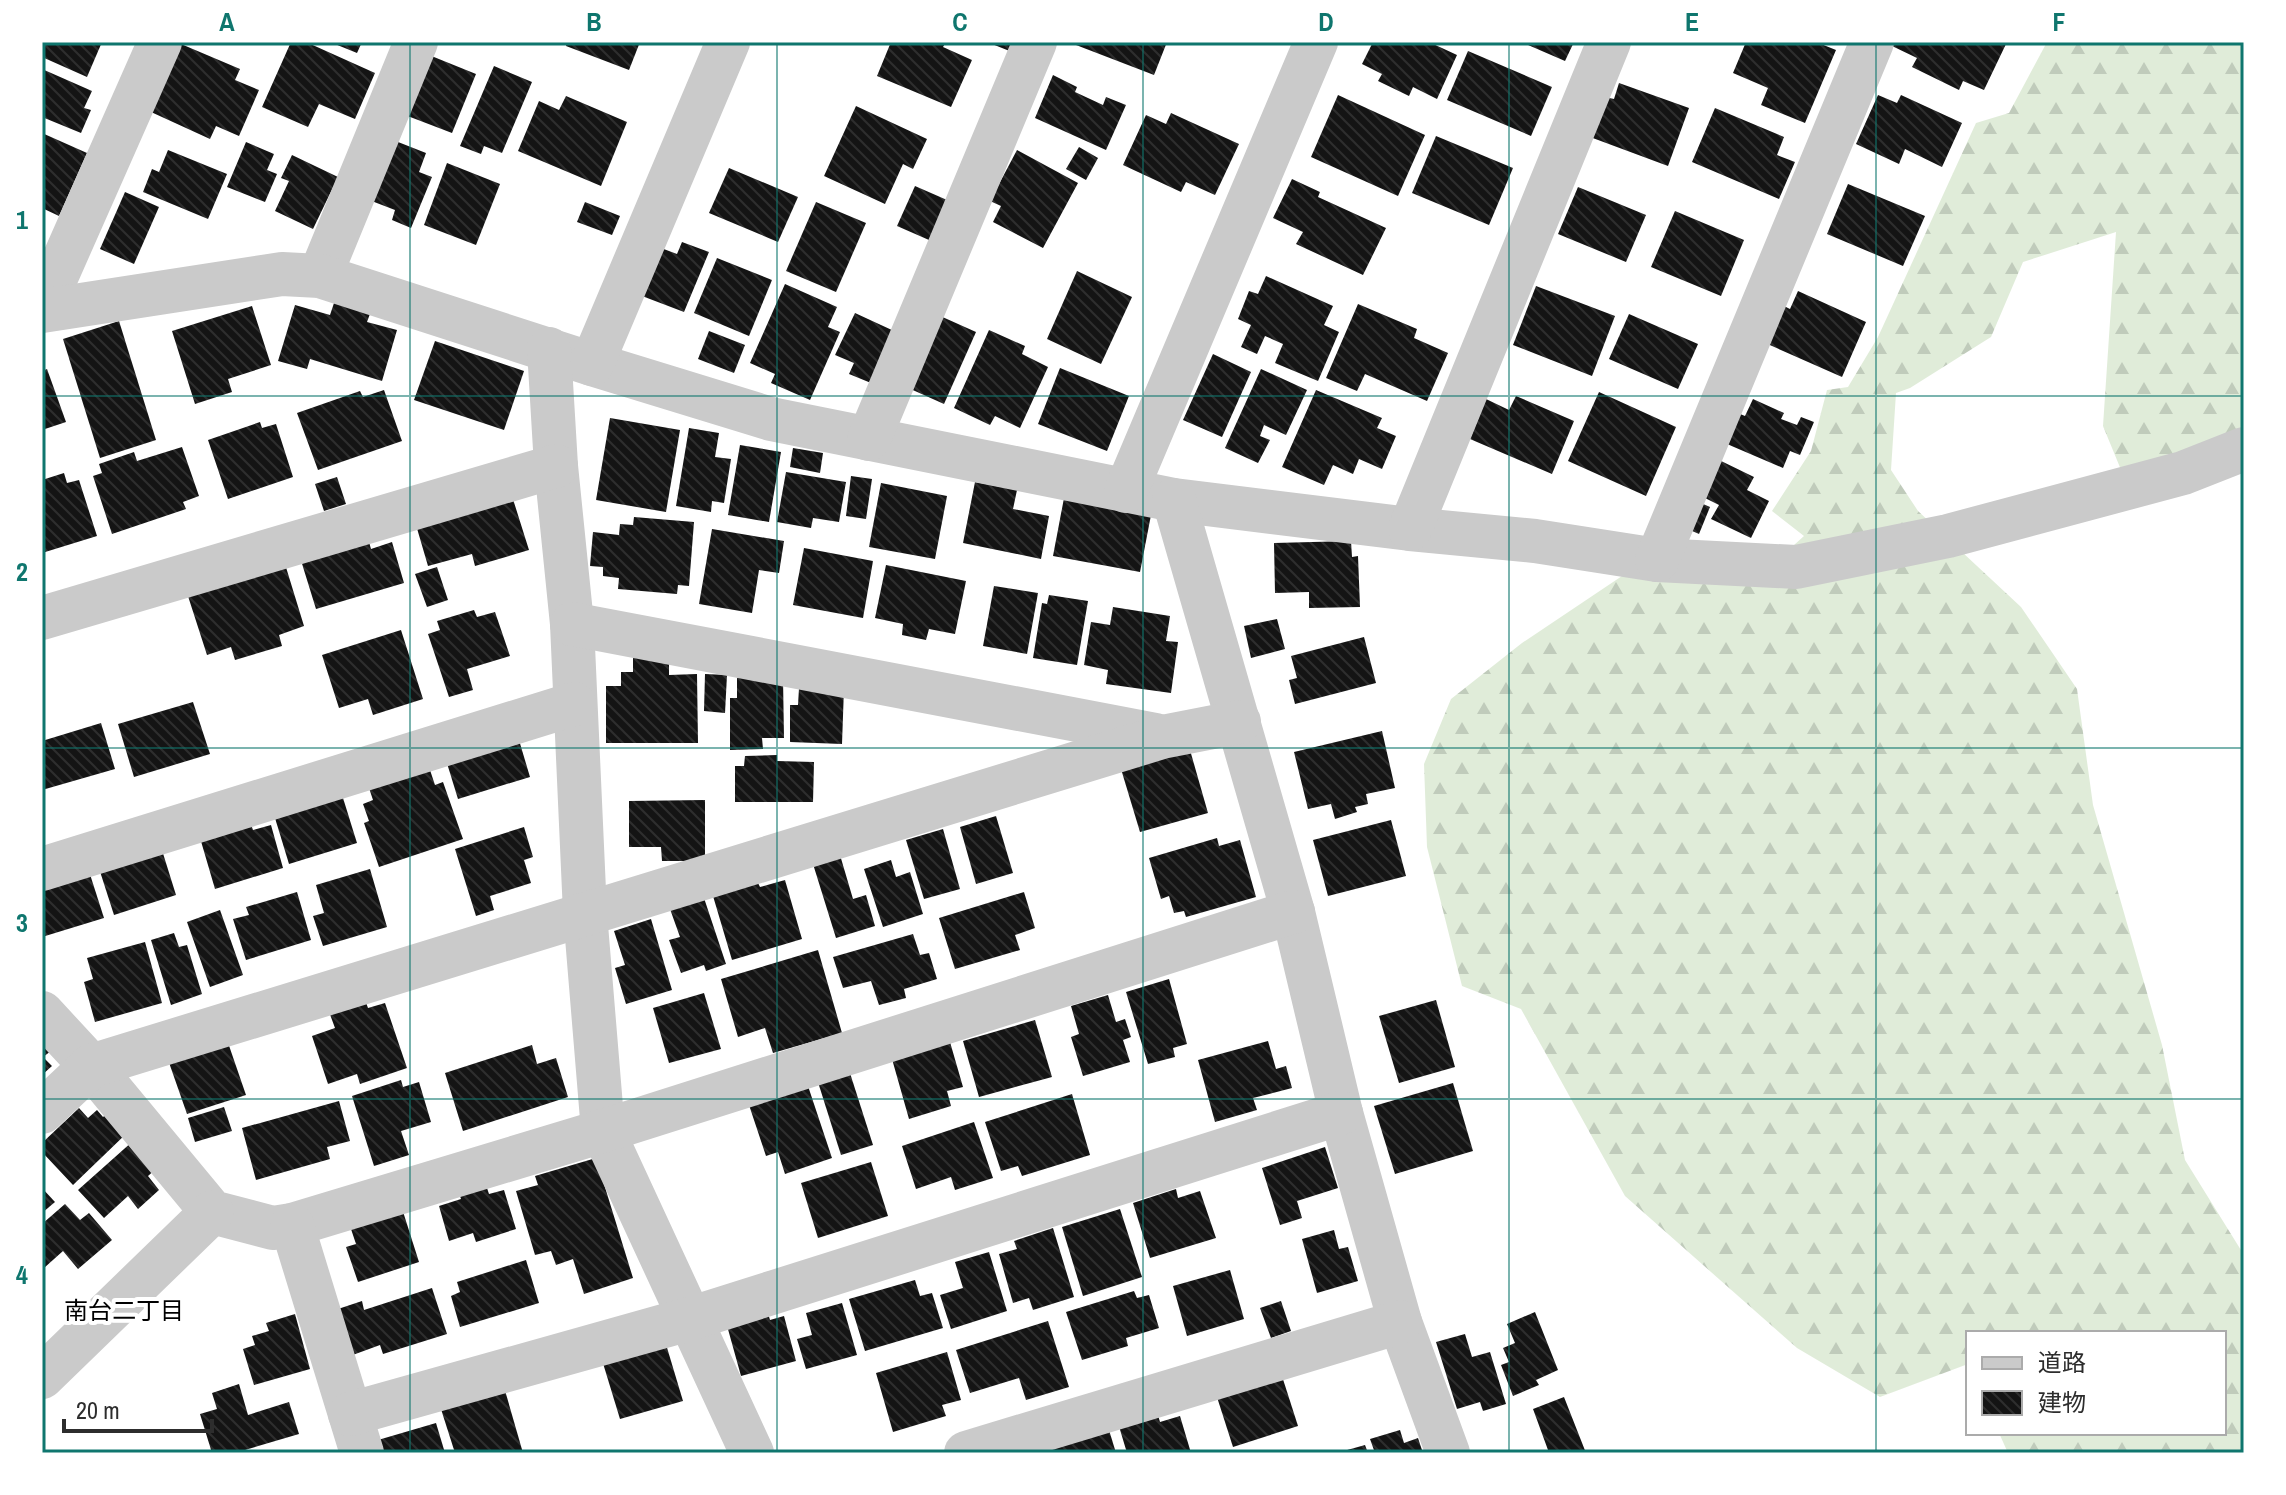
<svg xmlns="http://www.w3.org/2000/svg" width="2286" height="1495" font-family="'Archivo Narrow','Noto Sans JP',sans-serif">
  <defs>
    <pattern id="forest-firs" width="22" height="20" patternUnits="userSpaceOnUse" patternTransform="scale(2)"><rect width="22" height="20" fill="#e0ecd9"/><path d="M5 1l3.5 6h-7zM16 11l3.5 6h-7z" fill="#c0cbbb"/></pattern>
    <pattern id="building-back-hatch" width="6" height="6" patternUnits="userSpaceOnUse" patternTransform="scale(2)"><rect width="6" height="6" fill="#141414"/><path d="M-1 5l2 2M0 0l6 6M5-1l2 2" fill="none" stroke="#2e2e2e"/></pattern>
  </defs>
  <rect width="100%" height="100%" fill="#fff"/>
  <!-- forest -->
  <polygon fill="url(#forest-firs)" points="2047,42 2244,42 2244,465 2126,482 2103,426 2116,232 2023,262 1991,337 1910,388 1896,393 1891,470 1918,511 2021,607 2077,689 2093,805 2162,1045 2185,1160 2244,1255 2244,1453 2008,1453 1999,1433 2224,1433 2224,1333 1968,1333 1968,1364 1880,1397 1797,1348 1625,1196 1521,1009 1462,986 1427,847 1424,764 1451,699 1522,643 1622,576 1752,583 1804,536 1772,511 1811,451 1827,390 1848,387 1878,337 1976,123 2009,113"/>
  <!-- building -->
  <g fill="url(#building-back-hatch)">
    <polygon points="42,42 102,42 87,77 42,57"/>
    <polygon points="291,42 306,42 375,73 355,119 319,104 308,127 262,107"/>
    <polygon points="330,42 362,42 357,53"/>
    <polygon points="567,42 640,42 629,70 566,46"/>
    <polygon points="891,42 946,42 943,47 972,60 951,107 877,76"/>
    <polygon points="987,42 1017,42 1012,52"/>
    <polygon points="1077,42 1167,42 1154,75 1076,45"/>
    <polygon points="1373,42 1429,42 1457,55 1437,99 1413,87 1409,96 1378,81 1382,74 1362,64"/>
    <polygon points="1521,42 1574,42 1565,61"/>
    <polygon points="1746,42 1816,42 1836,50 1805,123 1761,105 1768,88 1733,73"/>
    <polygon points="1894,42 2003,42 2006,44 1984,90 1963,81 1959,90 1912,67 1917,58 1892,46"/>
    <polygon points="181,44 240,69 235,80 259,90 239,136 216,126 210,139 151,112"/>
    <polygon points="1468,51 1552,87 1531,136 1447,100"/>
    <polygon points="429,55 476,74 452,133 405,115"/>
    <polygon points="494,66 532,82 502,153 484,146 481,154 460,146"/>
    <polygon points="42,69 92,91 84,108 91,110 81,133 42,117"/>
    <polygon points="1053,75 1077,87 1075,92 1103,105 1106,97 1126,105 1106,150 1035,118"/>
    <polygon points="1619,83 1689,108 1668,166 1590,137 1605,97 1614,99"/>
    <polygon points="1338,95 1425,135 1398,196 1311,157"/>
    <polygon points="1878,95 1897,103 1901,95 1962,123 1942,167 1905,149 1899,164 1856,144"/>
    <polygon points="566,96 627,122 601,186 518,151 539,101 559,110"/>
    <polygon points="856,106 927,139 913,169 903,164 885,204 824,176"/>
    <polygon points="1715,108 1784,137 1777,155 1795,162 1779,199 1692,162"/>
    <polygon points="1171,113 1239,144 1215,195 1186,182 1181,192 1123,165 1146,115 1166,124"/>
    <polygon points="42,133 87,153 59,216 42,208"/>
    <polygon points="1436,136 1513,168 1489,225 1412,193"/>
    <polygon points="393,140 426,153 419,172 432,177 411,228 392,220 395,210 369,200"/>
    <polygon points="246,142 274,154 267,170 277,174 265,202 227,187"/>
    <polygon points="1079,147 1098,158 1086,180 1066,169"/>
    <polygon points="168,150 227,174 208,219 143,192 152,169 159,172"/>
    <polygon points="1017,150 1078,183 1043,248 993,222 1001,206 990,201"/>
    <polygon points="292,155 338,177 313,229 275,211 289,181 281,178"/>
    <polygon points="447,163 500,184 476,245 424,225"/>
    <polygon points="729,168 798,197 778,242 709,213"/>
    <polygon points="1292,179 1320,192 1318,197 1386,228 1363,275 1296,244 1303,232 1273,218"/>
    <polygon points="1848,184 1925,216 1903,266 1827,234"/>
    <polygon points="915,186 947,200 929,240 897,226"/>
    <polygon points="1578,187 1646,215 1626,262 1558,234"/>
    <polygon points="125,192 159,207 134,264 100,249"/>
    <polygon points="585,202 620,216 612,235 577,222"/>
    <polygon points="816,202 866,223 836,292 786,271"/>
    <polygon points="1675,211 1744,240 1721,296 1651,267"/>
    <polygon points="682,242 709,252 684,312 642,296 661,248 677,254"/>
    <polygon points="717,258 772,280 749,336 694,313"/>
    <polygon points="1077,271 1132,297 1101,364 1047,339"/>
    <polygon points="1266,276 1333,306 1324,325 1339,332 1318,381 1275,363 1283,344 1265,336 1257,354 1241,347 1251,325 1238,319 1249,291 1258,294"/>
    <polygon points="785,284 837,307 828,327 840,332 810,400 771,383 775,374 750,363"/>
    <polygon points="1536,286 1615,316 1592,376 1513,345"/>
    <polygon points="1798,291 1866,322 1842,377 1763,342 1780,304 1790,309"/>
    <polygon points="335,300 371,311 367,322 397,330 382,381 310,359 307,369 278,361 295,305 330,315"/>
    <polygon points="1358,304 1417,329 1414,338 1448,353 1427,401 1365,374 1357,391 1326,378"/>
    <polygon points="252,306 271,365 228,379 232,392 195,404 172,331"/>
    <polygon points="855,313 894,331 871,383 849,374 854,363 835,355"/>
    <polygon points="1629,314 1698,344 1678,389 1609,359"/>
    <polygon points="938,315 976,332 944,404 906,387"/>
    <polygon points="119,321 156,440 100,458 63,339"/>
    <polygon points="989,330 1025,346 1022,354 1048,367 1020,428 995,416 990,425 954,408"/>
    <polygon points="709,331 745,345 734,373 698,359"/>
    <polygon points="435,341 524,371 504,430 414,400"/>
    <polygon points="1213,354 1251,372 1222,437 1183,420"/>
    <polygon points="1060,368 1129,396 1107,451 1038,424"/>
    <polygon points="47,369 66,422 42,430 42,371"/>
    <polygon points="1261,369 1307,390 1286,435 1264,425 1260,436 1270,440 1258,463 1225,448"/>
    <polygon points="384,390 402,441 318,470 297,413 360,391 363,397"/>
    <polygon points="1316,390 1382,418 1377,428 1396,436 1382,469 1359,459 1353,474 1333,465 1324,485 1282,467"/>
    <polygon points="1599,392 1676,427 1646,496 1568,461"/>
    <polygon points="1516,396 1574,421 1552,474 1470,439 1486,399 1509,410"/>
    <polygon points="1753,399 1784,413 1781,419 1797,425 1801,417 1814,422 1800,455 1790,451 1783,468 1720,441 1733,411 1745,416"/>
    <polygon points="610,418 680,430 666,512 596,500"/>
    <polygon points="260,422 262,428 276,424 293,477 228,499 208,440"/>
    <polygon points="689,428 719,433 715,457 731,459 724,503 712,501 711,512 676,506"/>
    <polygon points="740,445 781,452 769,522 728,515"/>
    <polygon points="182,447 199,496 183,502 186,509 112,534 93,476 102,473 99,464 134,452 137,461"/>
    <polygon points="793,448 823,453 820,473 790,467"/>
    <polygon points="1717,459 1754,477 1747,490 1769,501 1751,538 1711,519 1719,505 1699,495"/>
    <polygon points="786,472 846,482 839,522 813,518 811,528 777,522"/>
    <polygon points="64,473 67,483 79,480 97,536 42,553 42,480"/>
    <polygon points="851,476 872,479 866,519 846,516"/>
    <polygon points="337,477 346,504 324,511 315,484"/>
    <polygon points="975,482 1017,490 1013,509 1049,516 1041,559 963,543"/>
    <polygon points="881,483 947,496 935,559 869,547"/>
    <polygon points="512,496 529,550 475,566 472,554 428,566 416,525"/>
    <polygon points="1064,498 1151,515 1140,572 1053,556"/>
    <polygon points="1694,500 1710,507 1699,534 1683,527"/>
    <polygon points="634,517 694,522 689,586 678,585 677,594 618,589 619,578 603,576 603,567 590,566 593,532 619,535 620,524 633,525"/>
    <polygon points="712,529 784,541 779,573 759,570 752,613 699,604"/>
    <polygon points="367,535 371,549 392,542 404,583 316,609 299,554"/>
    <polygon points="1351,541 1352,557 1358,556 1360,607 1309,608 1309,592 1275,593 1274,543"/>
    <polygon points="804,548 873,561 863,618 793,605"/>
    <polygon points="285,564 304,626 279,635 282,646 235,660 231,647 207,655 187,593"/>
    <polygon points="886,565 966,581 955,634 929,629 926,640 902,635 903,624 875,618"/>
    <polygon points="437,567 448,600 427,607 415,574"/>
    <polygon points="994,586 1038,593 1027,654 983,646"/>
    <polygon points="1049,595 1088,601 1077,665 1033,658 1042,603 1047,604"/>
    <polygon points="1113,607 1170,616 1166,641 1178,642 1171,693 1106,684 1108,670 1084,665 1091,622 1110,625"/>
    <polygon points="474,610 477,617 495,612 510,656 467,669 473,690 449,697 428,634 440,630 437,621"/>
    <polygon points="1277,619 1285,649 1251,658 1244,626"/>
    <polygon points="401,630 423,699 373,715 368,699 339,708 322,655"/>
    <polygon points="1364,637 1376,683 1295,704 1289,680 1297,678 1291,656"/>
    <polygon points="669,657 669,675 697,674 698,743 606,743 606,686 621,686 621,672 633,672 633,658"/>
    <polygon points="705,674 727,675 725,713 704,711"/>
    <polygon points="737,678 783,678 784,738 762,738 763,749 730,750 730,698 737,698"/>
    <polygon points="799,688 844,688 842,744 790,742 790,705 798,705"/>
    <polygon points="193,702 210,754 134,777 118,724"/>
    <polygon points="101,723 115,769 42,790 42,741"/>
    <polygon points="516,730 530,777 458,799 446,760"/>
    <polygon points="1382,731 1395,788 1366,794 1368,804 1355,807 1357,812 1335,819 1331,804 1308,809 1294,752"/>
    <polygon points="1190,750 1208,813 1140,832 1121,769"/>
    <polygon points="777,755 777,761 814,762 813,802 735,802 735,766 744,766 745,756"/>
    <polygon points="427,761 435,785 443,782 463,839 379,867 364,823 369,821 363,804 373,800 367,782"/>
    <polygon points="343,798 357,843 289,864 275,818"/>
    <polygon points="705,800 705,861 662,861 661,847 629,847 629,801"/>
    <polygon points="248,816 253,830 271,825 283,868 215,889 198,831"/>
    <polygon points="996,816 1013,873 976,884 960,827"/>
    <polygon points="1391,820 1406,876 1328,896 1313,840"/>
    <polygon points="524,827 533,857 524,860 531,883 490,896 494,910 476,916 455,849"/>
    <polygon points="943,829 960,889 924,899 906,840"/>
    <polygon points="1217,838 1219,846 1240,840 1256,897 1186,917 1184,911 1174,913 1169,896 1161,899 1149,858"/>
    <polygon points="161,847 176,895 114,915 96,859"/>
    <polygon points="840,855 853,899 866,895 875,926 836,938 813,864"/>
    <polygon points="891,860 896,877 910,872 923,914 883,927 864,869"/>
    <polygon points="87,865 104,918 42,937 42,879"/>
    <polygon points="370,869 387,927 323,946 313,916 324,913 316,885"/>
    <polygon points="785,880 802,939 732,960 713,896 758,883 760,887"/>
    <polygon points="297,892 311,940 246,960 233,919 249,915 246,907"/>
    <polygon points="1024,892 1035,928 1015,935 1020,950 955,969 939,918"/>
    <polygon points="704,898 726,964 706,971 704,965 681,973 669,940 680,937 670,909"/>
    <polygon points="220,910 243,975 210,987 187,922"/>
    <polygon points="651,919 672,990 626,1004 615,968 625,965 614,931"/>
    <polygon points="174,933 179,947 187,945 202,994 171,1005 151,940"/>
    <polygon points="913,934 920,955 929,953 937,979 904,989 906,998 879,1005 871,981 843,988 833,957"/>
    <polygon points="145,942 162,1003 95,1022 84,982 93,979 87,958"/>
    <polygon points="818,950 842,1033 773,1053 765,1028 738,1037 721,979"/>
    <polygon points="1169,979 1187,1044 1173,1048 1175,1057 1148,1064 1126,992"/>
    <polygon points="704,993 721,1049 669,1063 653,1008"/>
    <polygon points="1108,995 1116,1022 1125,1019 1131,1037 1123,1040 1130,1062 1083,1076 1071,1037 1079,1034 1071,1006"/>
    <polygon points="364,997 368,1008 385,1003 407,1068 360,1084 357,1074 328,1084 312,1036 335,1028 328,1009"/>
    <polygon points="1436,1000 1455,1067 1399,1083 1379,1016"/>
    <polygon points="1035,1020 1052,1077 979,1097 963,1041"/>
    <polygon points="225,1034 246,1095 187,1114 166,1054"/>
    <polygon points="1268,1041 1276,1069 1286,1066 1292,1088 1253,1098 1257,1110 1215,1122 1198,1060"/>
    <polygon points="42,1042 51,1051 43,1057 52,1066 42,1075"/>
    <polygon points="950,1042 963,1087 947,1091 951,1106 909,1119 892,1059"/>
    <polygon points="532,1045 537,1064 556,1058 568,1097 463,1131 445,1073"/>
    <polygon points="849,1070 873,1145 841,1155 817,1079"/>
    <polygon points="401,1080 403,1087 419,1082 431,1122 401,1131 409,1155 374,1166 352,1096"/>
    <polygon points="1453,1083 1473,1151 1395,1174 1374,1106"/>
    <polygon points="808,1086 832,1158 785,1174 778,1152 766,1156 749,1105"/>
    <polygon points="1072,1094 1090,1155 1022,1176 1018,1166 1001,1171 985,1122"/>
    <polygon points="339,1101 350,1141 327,1147 330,1159 256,1180 242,1128"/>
    <polygon points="224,1107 232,1131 195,1142 188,1118"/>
    <polygon points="79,1108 88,1118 97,1110 103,1117 109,1112 128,1132 73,1185 42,1152 42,1143"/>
    <polygon points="974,1122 993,1178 955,1190 951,1177 916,1189 902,1146"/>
    <polygon points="133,1141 157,1168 148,1176 159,1190 138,1209 128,1196 104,1218 78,1190"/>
    <polygon points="1325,1147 1338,1188 1297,1201 1302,1218 1280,1225 1262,1168"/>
    <polygon points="596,1158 633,1278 584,1294 573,1259 556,1265 551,1251 535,1255 516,1191 538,1185 535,1176"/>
    <polygon points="871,1162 888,1216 818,1238 801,1183"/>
    <polygon points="485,1182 489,1194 504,1190 516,1229 476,1242 473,1233 449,1241 439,1206 461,1199 458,1190"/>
    <polygon points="42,1188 55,1202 42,1213"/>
    <polygon points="1176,1189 1178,1198 1200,1191 1216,1238 1150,1258 1133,1203"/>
    <polygon points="399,1199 419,1262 358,1282 346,1247 356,1244 347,1217"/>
    <polygon points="65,1204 80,1220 89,1213 112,1240 78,1269 63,1251 44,1268 42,1224"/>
    <polygon points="1120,1209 1142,1277 1083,1296 1062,1227"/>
    <polygon points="1053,1228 1074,1297 1033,1310 1029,1298 1013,1303 999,1254 1017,1249 1014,1241"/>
    <polygon points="1334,1230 1339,1249 1348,1247 1358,1281 1317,1293 1302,1239"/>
    <polygon points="989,1252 1007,1311 951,1329 940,1295 963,1288 955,1262"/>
    <polygon points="526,1260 539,1303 460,1327 451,1296 460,1292 457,1282"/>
    <polygon points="1230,1270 1244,1319 1187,1336 1173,1286"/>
    <polygon points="915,1280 920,1296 932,1293 943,1328 865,1351 849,1299"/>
    <polygon points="432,1288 447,1334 383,1354 380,1345 350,1356 335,1310 362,1301 364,1310"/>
    <polygon points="1134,1291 1137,1298 1149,1295 1159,1328 1126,1338 1128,1346 1082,1360 1066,1312"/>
    <polygon points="1281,1301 1291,1331 1271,1338 1260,1308"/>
    <polygon points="842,1303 857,1355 806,1369 797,1339 812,1335 806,1313"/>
    <polygon points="767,1310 770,1320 784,1316 796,1361 741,1376 726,1322"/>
    <polygon points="1535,1312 1558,1370 1536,1380 1539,1385 1513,1396 1501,1365 1509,1362 1503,1348 1515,1343 1507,1324"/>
    <polygon points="295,1314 310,1369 254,1385 243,1349 255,1345 252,1336 269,1331 266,1323"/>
    <polygon points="1048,1321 1069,1387 1026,1400 1019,1378 970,1393 956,1350"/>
    <polygon points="1465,1334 1472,1357 1490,1352 1506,1404 1483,1411 1480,1402 1457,1409 1436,1342"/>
    <polygon points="665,1341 683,1401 620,1419 602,1360"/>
    <polygon points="947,1352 961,1400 942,1405 946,1416 893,1432 876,1373"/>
    <polygon points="1281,1373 1298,1426 1233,1447 1216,1394"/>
    <polygon points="239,1384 248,1415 289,1402 299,1434 235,1453 212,1453 200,1414 217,1409 212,1393"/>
    <polygon points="504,1387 523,1453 455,1453 440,1406"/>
    <polygon points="1564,1397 1586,1453 1540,1453 1548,1450 1533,1409"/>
    <polygon points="1157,1412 1160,1422 1180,1416 1191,1453 1127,1453 1118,1423"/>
    <polygon points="436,1423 445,1453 382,1453 378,1440"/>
    <polygon points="1109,1430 1116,1453 1037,1453"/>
    <polygon points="1400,1430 1404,1443 1418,1438 1423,1453 1375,1453 1370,1439"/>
    <polygon points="1365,1445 1368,1453 1340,1453 1340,1452"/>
  </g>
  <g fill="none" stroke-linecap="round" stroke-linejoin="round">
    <!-- minor -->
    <g stroke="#cacaca" stroke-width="44">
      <polyline points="320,276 416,42"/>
      <polyline points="42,309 160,42"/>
      <polyline points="42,311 282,274 320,276 592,364 771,419 1174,500 1410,529 1535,541 1657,560 1796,567 1948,536 2183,473 2244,449"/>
      <polyline points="549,349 556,466 572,624 585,913 603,1131 752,1453"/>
      <polyline points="592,364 728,42"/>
      <polyline points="869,439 1035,42"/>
      <polyline points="1126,491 1316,42"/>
      <polyline points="1174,500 1293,912 1341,1113 1400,1322 1448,1453"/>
      <polyline points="1410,529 1609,42"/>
      <polyline points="1657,560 1872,42"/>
      <polyline points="42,618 556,466"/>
      <polyline points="572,624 1156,735"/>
      <polyline points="42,869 574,704"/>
      <polyline points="42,1013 91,1066 212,1212 273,1228 292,1225 603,1131 1293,912"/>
      <polyline points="42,1112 91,1066 1162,737 1239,722"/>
      <polyline points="292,1225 362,1453"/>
      <polyline points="42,1377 212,1212"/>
      <polyline points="350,1414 689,1319 1341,1113"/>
      <polyline points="966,1453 1400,1322"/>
    </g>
  </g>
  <!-- grid -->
  <path fill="none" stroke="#0f766e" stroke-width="2" stroke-opacity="0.55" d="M410,42V1453M777,42V1453M1143,42V1453M1509,42V1453M1876,42V1453M42,396H2244M42,748H2244M42,1099H2244"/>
  <g text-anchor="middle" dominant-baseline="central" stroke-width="8" stroke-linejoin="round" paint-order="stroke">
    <!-- neighbourhood labels -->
    <g font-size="24" fill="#000" stroke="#fff">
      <text x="124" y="1310">南台二丁目</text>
    </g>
  </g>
  <!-- border -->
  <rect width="2286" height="1495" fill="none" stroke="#ffffff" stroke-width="88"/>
  <!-- legend -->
  <rect x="1966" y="1331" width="260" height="104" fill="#ffffff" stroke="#ababab" stroke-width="2"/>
  <rect x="1982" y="1357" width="40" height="12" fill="#cacaca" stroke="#ababab" stroke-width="2"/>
  <text x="2038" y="1371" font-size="24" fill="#2d2d2d">道路</text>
  <rect x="1982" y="1391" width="40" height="24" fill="url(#building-back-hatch)" stroke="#ababab" stroke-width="2"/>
  <text x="2038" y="1411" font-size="24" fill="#2d2d2d">建物</text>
  <!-- scale -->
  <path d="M64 1419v12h148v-12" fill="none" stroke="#2d2d2d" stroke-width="4"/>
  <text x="76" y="1419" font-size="24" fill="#2d2d2d" stroke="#ffffff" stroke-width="6" paint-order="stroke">20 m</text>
  <rect x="44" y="44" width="2198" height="1407" fill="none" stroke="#0f766e" stroke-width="3"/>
  <g font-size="26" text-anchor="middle" font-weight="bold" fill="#0f766e">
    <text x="227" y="31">A</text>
    <text x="594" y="31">B</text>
    <text x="960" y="31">C</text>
    <text x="1326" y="31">D</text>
    <text x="1692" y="31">E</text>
    <text x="2059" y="31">F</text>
    <text x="22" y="229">1</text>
    <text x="22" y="581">2</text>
    <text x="22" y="932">3</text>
    <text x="22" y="1284">4</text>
  </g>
</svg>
